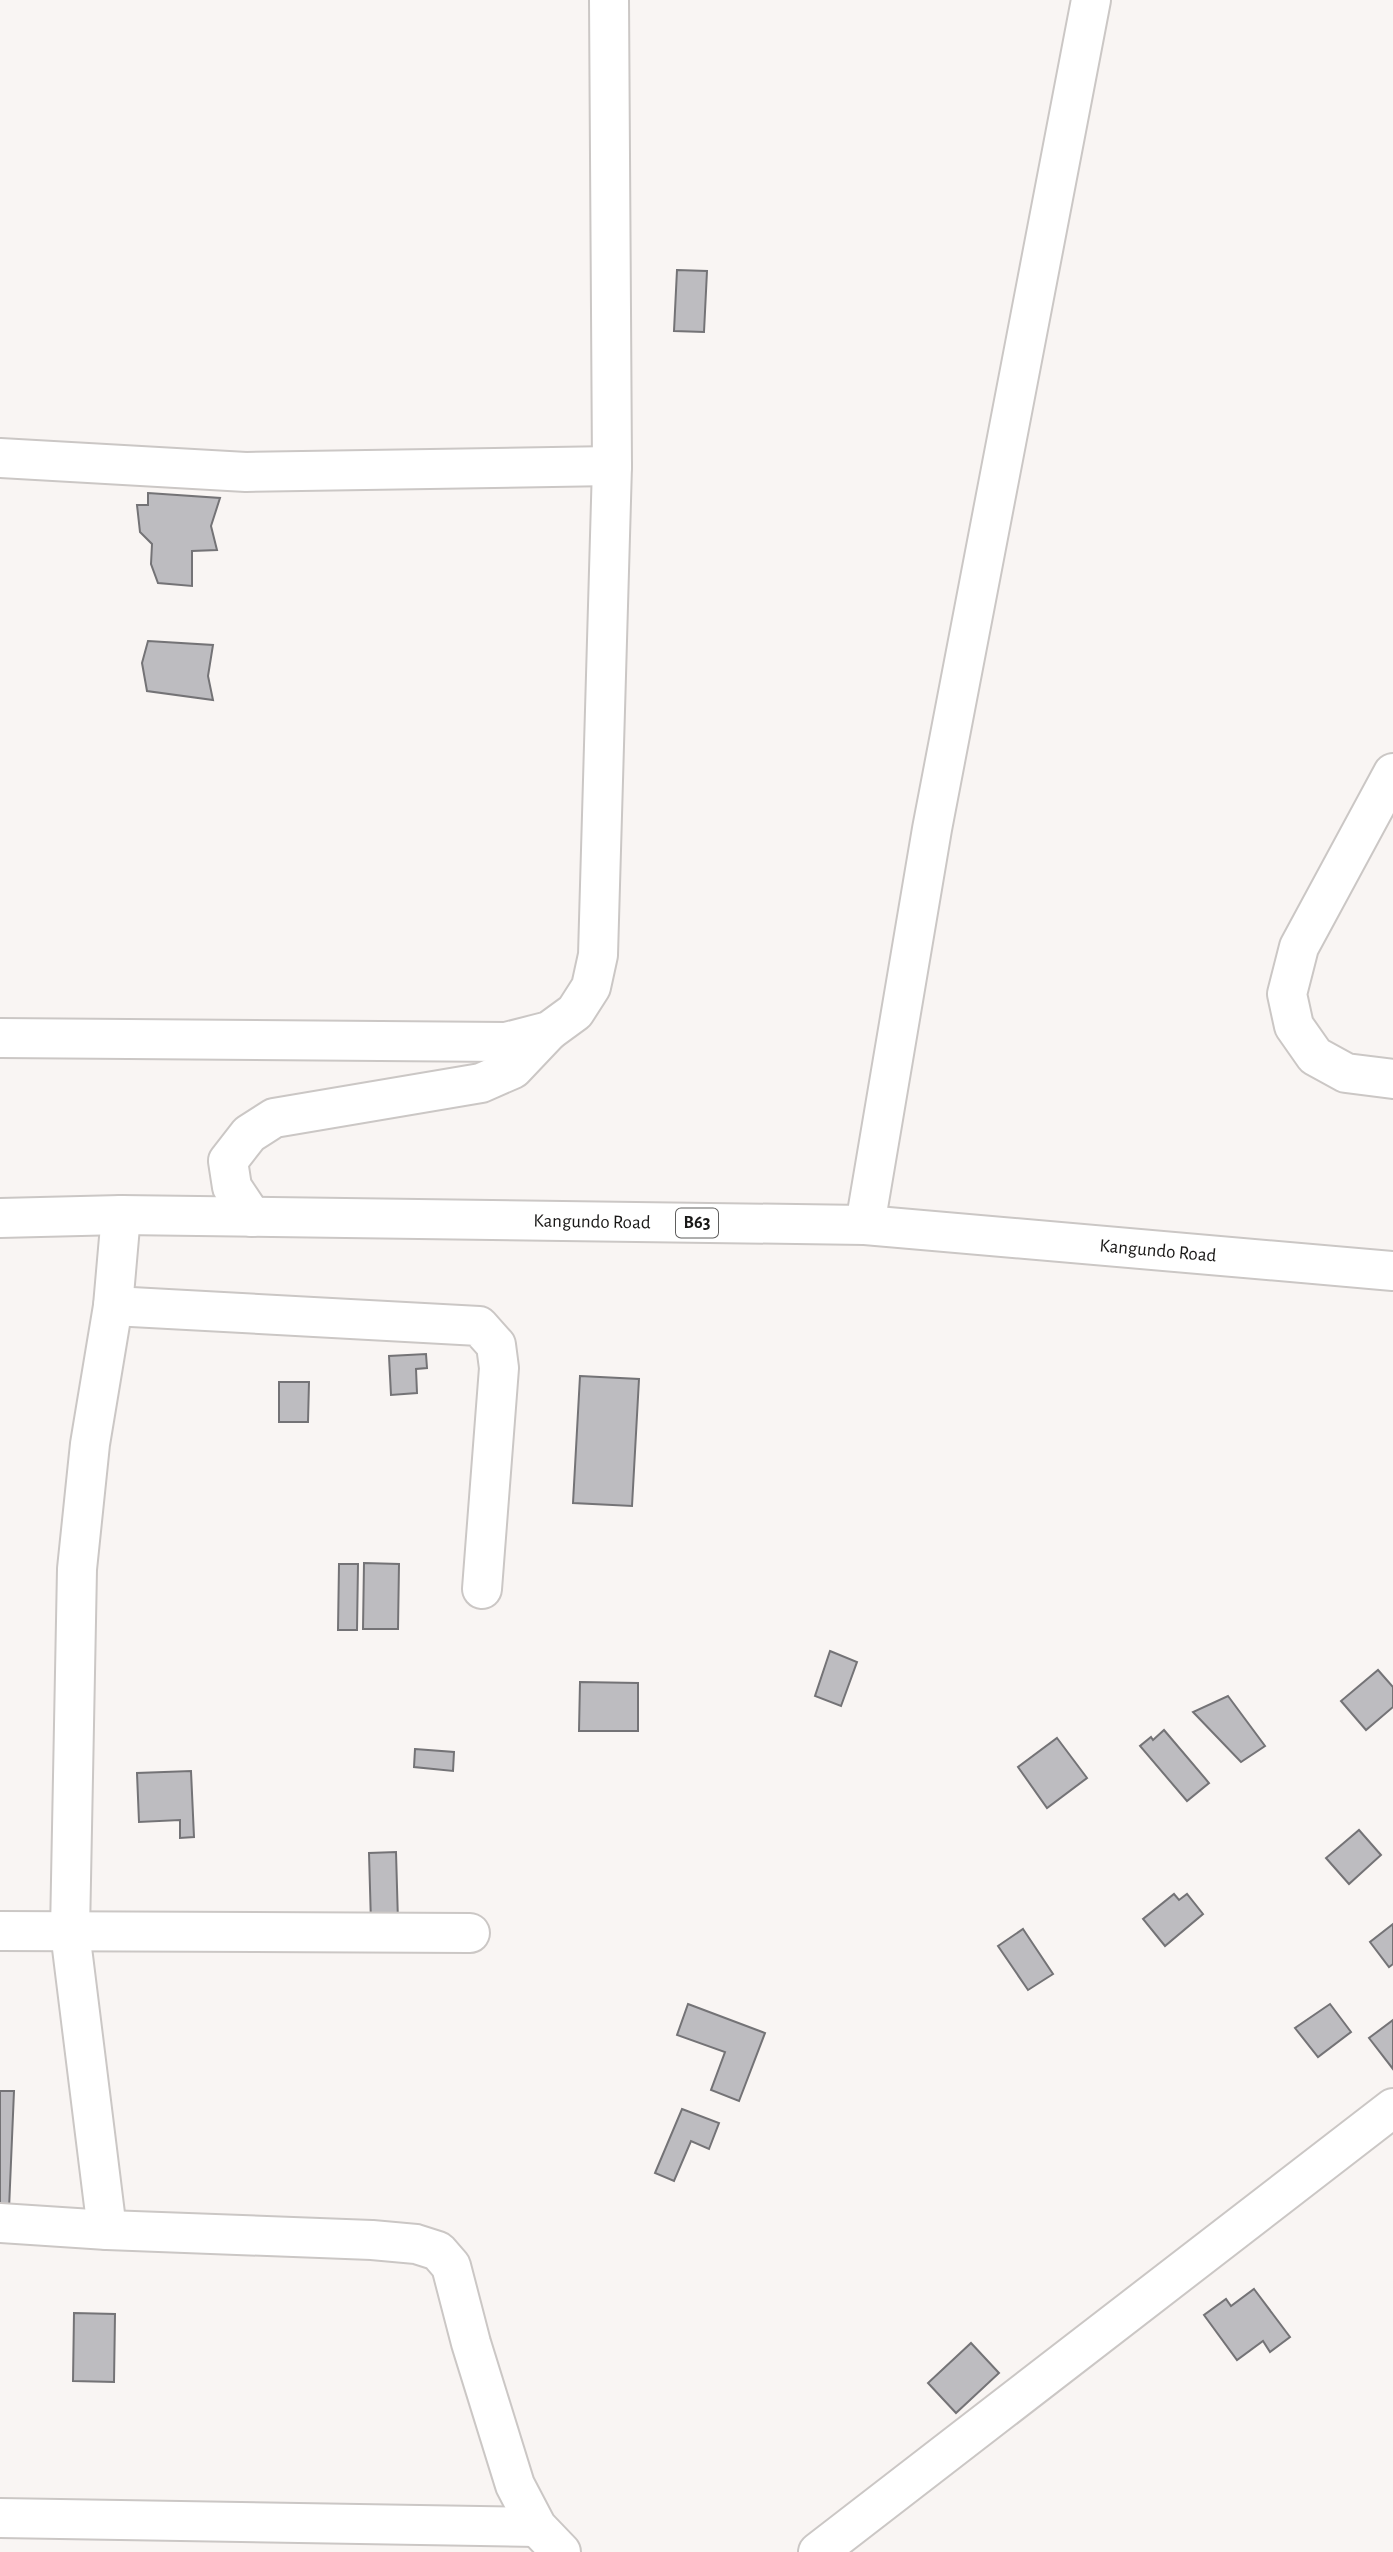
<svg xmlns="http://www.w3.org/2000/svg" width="1393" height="2552" font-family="'Alegreya Sans',sans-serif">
  <rect width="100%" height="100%" fill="#f9f5f3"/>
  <!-- building -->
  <g fill="#bdbcc0" stroke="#747376" stroke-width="2">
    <polygon points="677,270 707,271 704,332 674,331"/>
    <polygon points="148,493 220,498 211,526 217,550 192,551 192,586 158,583 151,564 152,544 140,532 137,505 148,505"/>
    <polygon points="148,641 213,645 208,676 213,700 147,691 142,663"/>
    <polygon points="426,1354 427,1368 416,1369 417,1393 391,1395 389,1356"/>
    <polygon points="580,1376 639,1379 632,1506 573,1503"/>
    <polygon points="279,1382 309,1382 308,1422 279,1422"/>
    <polygon points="364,1563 399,1564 398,1629 363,1629"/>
    <polygon points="339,1564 358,1564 357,1630 338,1630"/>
    <polygon points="830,1651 857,1662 841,1706 815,1696"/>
    <polygon points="1378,1670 1393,1687 1393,1707 1366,1730 1341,1701"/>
    <polygon points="580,1682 638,1683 638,1731 579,1731"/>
    <polygon points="1228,1696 1265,1746 1241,1762 1193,1712"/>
    <polygon points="1164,1730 1209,1783 1187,1801 1140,1746 1151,1737 1153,1740"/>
    <polygon points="1057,1738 1087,1778 1047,1808 1018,1767"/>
    <polygon points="415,1749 454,1752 453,1771 414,1767"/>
    <polygon points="191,1771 194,1837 180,1838 180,1820 139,1822 137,1773"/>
    <polygon points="1359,1830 1381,1855 1349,1884 1326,1858"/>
    <polygon points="396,1852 398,1922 371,1923 369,1853"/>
    <polygon points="1174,1894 1179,1900 1187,1894 1203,1914 1165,1946 1143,1919"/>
    <polygon points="1393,1924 1393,1964 1389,1967 1370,1942"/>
    <polygon points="1023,1929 1053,1974 1028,1990 998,1946"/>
    <polygon points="688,2004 765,2033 739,2101 711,2090 725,2052 677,2035"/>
    <polygon points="1330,2004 1351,2032 1318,2057 1295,2028"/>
    <polygon points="1393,2020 1393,2069 1369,2038"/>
    <polygon points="0,2091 14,2091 9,2209 0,2209"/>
    <polygon points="682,2109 719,2123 709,2149 691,2141 674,2181 655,2173"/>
    <polygon points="1254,2289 1290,2337 1270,2352 1263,2341 1237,2360 1204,2315 1226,2299 1231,2306"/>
    <polygon points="74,2313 115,2314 114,2382 73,2381"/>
    <polygon points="971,2343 999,2373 956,2413 928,2383"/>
  </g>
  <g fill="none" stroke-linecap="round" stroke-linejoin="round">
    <defs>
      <g id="minor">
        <polyline points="0,458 246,472 612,466"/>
        <polyline points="1393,773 1299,947 1287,994 1294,1026 1315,1056 1346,1073 1393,1079"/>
        <polyline points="0,1038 506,1042 549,1031 575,1012 591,987 598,955 612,466 609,0"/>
        <polyline points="252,1217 232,1187 228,1161 249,1134 274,1118 481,1083 513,1069 549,1031"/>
        <polyline points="865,1225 932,829 1091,0"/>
        <polyline points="113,1306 479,1326 496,1345 499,1368 482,1589"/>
        <polyline points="0,1931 470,1933"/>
        <polyline points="0,2223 107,2230 372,2240 416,2244 438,2251 451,2266 471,2343 515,2485 537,2527 561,2552"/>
        <polyline points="107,2230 70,1932 77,1569 90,1444 113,1306 121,1215"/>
        <polyline points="0,2518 537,2527"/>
        <polyline points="818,2552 1393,2108"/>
      </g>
      <polyline id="highway" points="0,1218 121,1215 865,1225 1393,1271"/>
    </defs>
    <!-- minor casing -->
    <use href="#minor" stroke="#cbc7c5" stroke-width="42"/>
    <!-- highway casing -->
    <use href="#highway" stroke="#cbc7c5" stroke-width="42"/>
    <!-- minor -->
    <use href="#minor" stroke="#fff" stroke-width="38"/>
    <!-- highway -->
    <use href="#highway" stroke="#fff" stroke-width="38"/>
  </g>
  <g text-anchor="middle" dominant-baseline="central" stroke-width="5" stroke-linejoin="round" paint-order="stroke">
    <!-- shield labels -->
    <rect fill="#fff" stroke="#5f5e5d" stroke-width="2" x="676" y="1208.5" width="42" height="29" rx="5"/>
    <g font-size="18" font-weight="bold" fill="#1a1918">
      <text x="697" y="1223">B63</text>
    </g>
    <!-- street labels -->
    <g font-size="19" fill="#1a1918" stroke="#fff">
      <text transform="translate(592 1222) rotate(1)">Kangundo Road</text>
      <text transform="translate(1158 1251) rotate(5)">Kangundo Road</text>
    </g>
  </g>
</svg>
